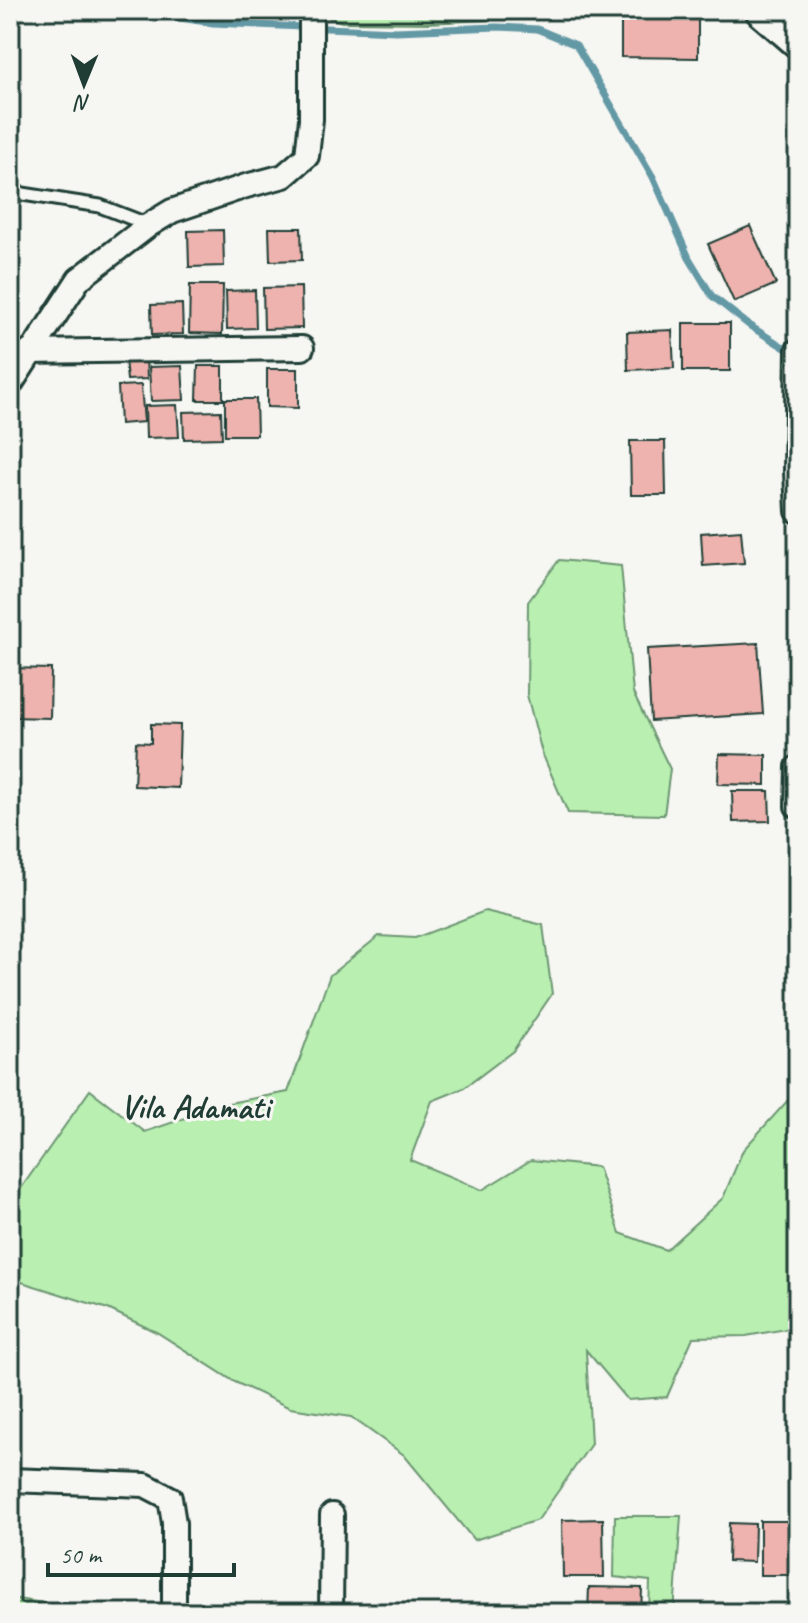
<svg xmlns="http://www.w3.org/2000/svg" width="808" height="1623" font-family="Caveat,sans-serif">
  <rect width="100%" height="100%" fill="#f6f6f2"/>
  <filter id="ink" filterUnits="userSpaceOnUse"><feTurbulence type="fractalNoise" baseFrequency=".0125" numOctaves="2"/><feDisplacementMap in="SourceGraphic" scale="16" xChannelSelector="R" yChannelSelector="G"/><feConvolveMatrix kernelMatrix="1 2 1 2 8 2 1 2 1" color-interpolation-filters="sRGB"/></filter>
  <g filter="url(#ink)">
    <!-- green -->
    <g fill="#b9efb1" stroke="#6c9672" stroke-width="2">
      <polygon points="320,10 500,10 497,15 484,20 429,23 342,22 321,15"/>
      <polygon points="559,560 621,566 633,693 670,769 664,815 568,813 542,753 527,695 528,602"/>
      <polygon points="485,911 543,925 552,994 513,1051 464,1088 432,1101 410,1160 482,1190 531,1160 598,1167 620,1233 666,1250 723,1198 743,1150 789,1099 798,1105 798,1327 746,1336 693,1337 667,1397 628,1400 586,1350 591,1444 538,1520 474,1540 404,1455 351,1417 290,1408 235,1382 158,1333 108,1309 15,1280 10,1271 10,1204 90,1090 145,1132 229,1103 288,1092 330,975 379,936 415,938"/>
      <polygon points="615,1516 681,1516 674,1613 649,1613 650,1581 614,1577"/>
      <polygon points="10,1598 43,1603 65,1613 10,1613"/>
    </g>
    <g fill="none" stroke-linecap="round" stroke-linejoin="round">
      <!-- stream -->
      <polyline stroke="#6398a5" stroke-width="7" points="127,10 213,23 396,31 497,27 537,29 576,45 653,177 689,258 712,296 750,326 793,353"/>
    </g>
    <!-- building -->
    <g fill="#eeb3ae" stroke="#1f3d34" stroke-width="2">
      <polygon points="621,10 698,10 698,58 621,57"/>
      <polygon points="750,226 776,284 734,302 708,244"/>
      <polygon points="269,228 301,228 302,260 270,261"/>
      <polygon points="223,230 224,266 189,267 188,231"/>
      <polygon points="190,285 223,285 222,334 189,333"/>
      <polygon points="301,287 302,328 264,329 263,288"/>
      <polygon points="255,290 256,328 227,329 226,291"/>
      <polygon points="182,304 183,334 152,335 151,305"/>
      <rect x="683" y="323" width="47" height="48"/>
      <polygon points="672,330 674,368 628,370 627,332"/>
      <polygon points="146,357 147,379 127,380 125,359"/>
      <polygon points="182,366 184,400 151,401 149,367"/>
      <polygon points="198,366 223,366 223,400 197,400"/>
      <polygon points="267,369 298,369 298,408 267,407"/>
      <polygon points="141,385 144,422 120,424 118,386"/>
      <polygon points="225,399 256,399 257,435 225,435"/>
      <polygon points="177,405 179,437 146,438 145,406"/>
      <polygon points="221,411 222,438 184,439 183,412"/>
      <polygon points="630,441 665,441 666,495 631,495"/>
      <polygon points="741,530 744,563 703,566 701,533"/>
      <polygon points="758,643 763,714 651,721 647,649"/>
      <polygon points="10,668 51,669 50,718 10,717"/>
      <polygon points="151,724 180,725 178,788 134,786 136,742 151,743"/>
      <polygon points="719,754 766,755 766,785 718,784"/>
      <polygon points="732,791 769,791 770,821 733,822"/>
      <polygon points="603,1519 604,1577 563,1577 562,1520"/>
      <rect x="760" y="1521" width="33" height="54"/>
      <polygon points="729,1523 755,1524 754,1562 728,1561"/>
      <polygon points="589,1587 642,1588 641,1613 588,1613"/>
    </g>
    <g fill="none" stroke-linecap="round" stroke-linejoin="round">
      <defs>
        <polyline id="lane" points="10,192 100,206 149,225"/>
        <g id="street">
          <polyline points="798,350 796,472 798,511"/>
          <polyline points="29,352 302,348"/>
          <polyline points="10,385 79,279 149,225 172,211 246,186 284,176 307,156 311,119 311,10"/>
          <polyline points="797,806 798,767"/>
          <polyline points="10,1480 145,1485 170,1498 174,1523 174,1613"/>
          <polyline points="331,1613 332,1515"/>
        </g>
        <polyline id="secondary" points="762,10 798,41"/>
      </defs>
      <!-- lane casing -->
      <use href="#lane" stroke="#1f3d34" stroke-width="17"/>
      <!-- street casing -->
      <use href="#street" stroke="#1f3d34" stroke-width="28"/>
      <!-- secondary casing -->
      <use href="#secondary" stroke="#1f3d34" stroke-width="38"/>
      <!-- lane -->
      <use href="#lane" stroke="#f6f6f2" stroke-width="11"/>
      <!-- street -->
      <use href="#street" stroke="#f6f6f2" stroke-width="22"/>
      <!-- secondary -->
      <use href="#secondary" stroke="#f6f6f2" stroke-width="32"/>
    </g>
  </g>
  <g text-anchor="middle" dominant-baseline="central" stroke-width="6" stroke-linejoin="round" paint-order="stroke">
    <!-- neighbourhood labels -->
    <g font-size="34" font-weight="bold" fill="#1f3d34" stroke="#f6f6f2">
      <text x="195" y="1106">Vila Adamati</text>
    </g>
  </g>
  <!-- margin -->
  <rect width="808" height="1623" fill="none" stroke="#f6f6f2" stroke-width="40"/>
  <rect x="20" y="20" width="768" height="1583" fill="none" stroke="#1f3d34" stroke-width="3" filter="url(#ink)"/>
  <!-- north arrow -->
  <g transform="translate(84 84) rotate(181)" stroke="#f6f6f2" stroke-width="6" paint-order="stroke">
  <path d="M0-6L14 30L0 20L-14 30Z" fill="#1f3d34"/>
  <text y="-12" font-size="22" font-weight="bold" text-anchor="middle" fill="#1f3d34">N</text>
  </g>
  <!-- scale -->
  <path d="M48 1563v12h186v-12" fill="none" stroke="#1f3d34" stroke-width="4"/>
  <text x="60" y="1563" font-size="24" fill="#1f3d34" stroke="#f6f6f2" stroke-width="6" paint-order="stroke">50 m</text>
</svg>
